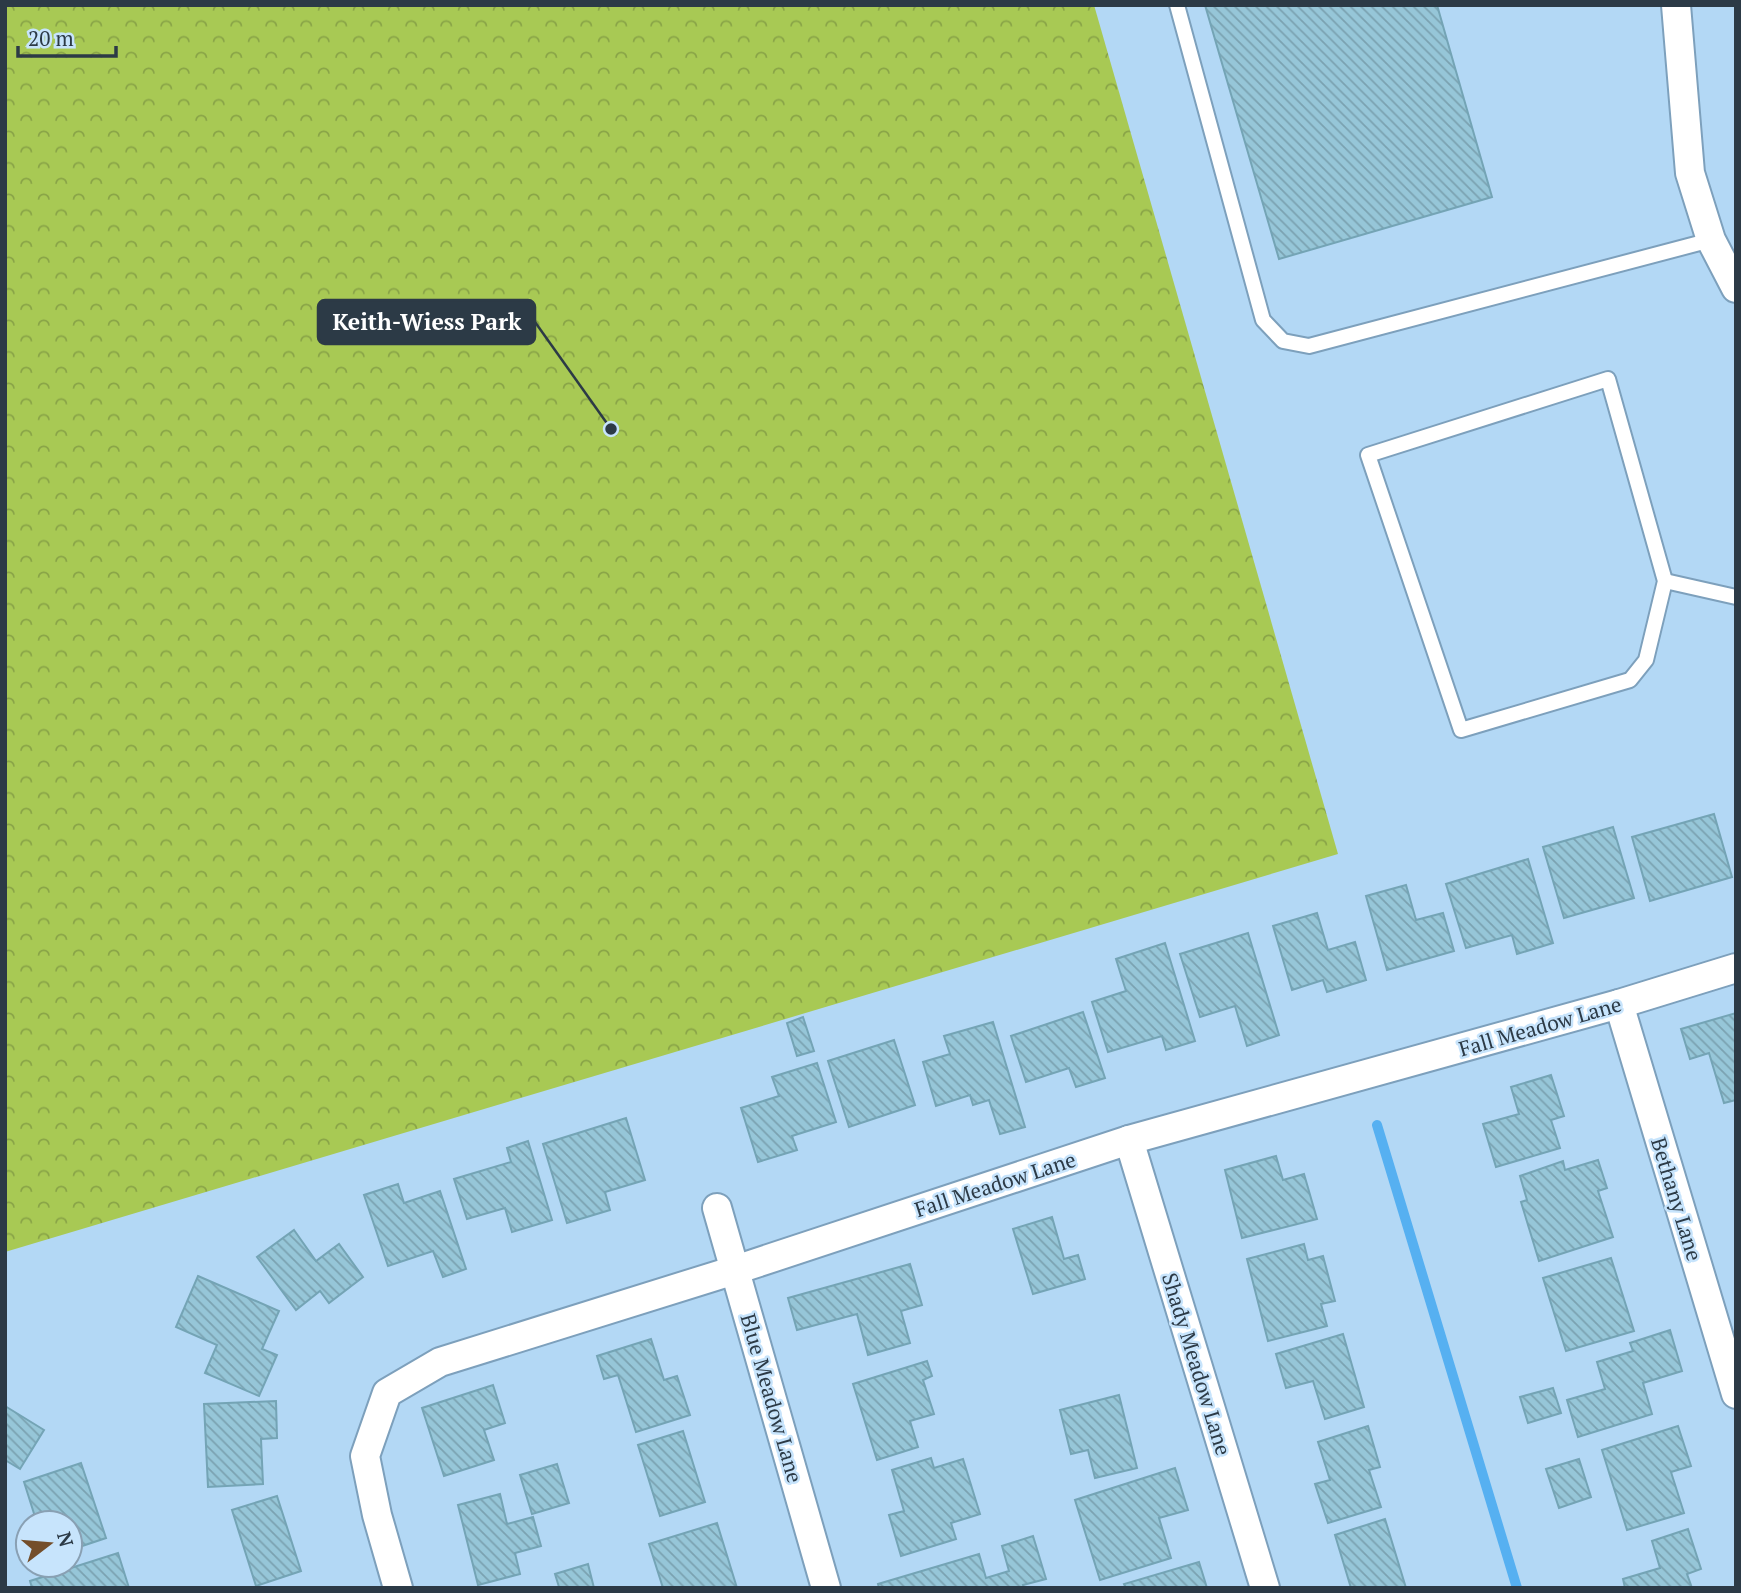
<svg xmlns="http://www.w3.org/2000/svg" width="1741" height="1593" font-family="'PT Serif',serif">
  <defs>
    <pattern id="forest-crowns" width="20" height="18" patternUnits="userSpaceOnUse" patternTransform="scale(1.75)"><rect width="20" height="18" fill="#a8c954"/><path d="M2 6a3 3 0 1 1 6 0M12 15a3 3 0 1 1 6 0" fill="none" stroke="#89a447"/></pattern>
    <pattern id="building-back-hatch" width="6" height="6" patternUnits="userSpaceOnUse" patternTransform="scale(1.75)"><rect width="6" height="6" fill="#96c6d8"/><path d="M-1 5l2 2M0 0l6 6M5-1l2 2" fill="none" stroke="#7ba2b1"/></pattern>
  </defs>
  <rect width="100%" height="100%" fill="#b3d8f5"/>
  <!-- forest -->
  <polygon fill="url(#forest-crowns)" points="5,5 1094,5 1338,854 5,1252"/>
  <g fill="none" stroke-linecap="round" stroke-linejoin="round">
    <!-- stream -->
    <polyline stroke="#56b0f1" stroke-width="10" points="1377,1125 1517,1588"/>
  </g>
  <!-- building -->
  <g fill="url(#building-back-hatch)" stroke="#74a4b5" stroke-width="2">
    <polygon points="1205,5 1437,5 1492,197 1279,259"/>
    <polygon points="1714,814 1732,877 1650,901 1632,837"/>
    <polygon points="1613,827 1634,898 1564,918 1543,847"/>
    <polygon points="1528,859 1553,943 1517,954 1512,935 1466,948 1446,884"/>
    <polygon points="1406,885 1416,920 1443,913 1454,951 1387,970 1366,896"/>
    <polygon points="1317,913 1328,950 1355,942 1366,980 1327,992 1323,980 1292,990 1273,926"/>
    <polygon points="1248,933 1279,1035 1247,1046 1235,1006 1200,1017 1180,954"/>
    <polygon points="1165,943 1195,1041 1166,1050 1162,1036 1108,1052 1092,1002 1126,991 1116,959"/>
    <polygon points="1083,1012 1105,1078 1076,1087 1069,1068 1026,1082 1011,1036"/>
    <polygon points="1736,1013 1736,1100 1724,1103 1709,1053 1690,1059 1681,1029"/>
    <polygon points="803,1017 814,1051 797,1056 787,1023"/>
    <polygon points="993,1022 1025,1127 1000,1134 989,1100 973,1105 970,1095 936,1106 923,1062 950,1054 944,1036"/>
    <polygon points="894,1040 915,1105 849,1127 828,1061"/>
    <polygon points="817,1063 836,1122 792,1136 797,1150 758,1162 741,1108 779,1096 772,1077"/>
    <polygon points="1551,1075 1564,1116 1551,1120 1560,1148 1496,1167 1483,1124 1519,1114 1511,1087"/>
    <polygon points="626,1118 645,1180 605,1192 610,1210 567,1223 543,1144"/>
    <polygon points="528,1141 552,1220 512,1232 505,1208 467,1219 454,1179 511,1162 507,1148"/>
    <polygon points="1276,1156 1283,1180 1304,1174 1317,1219 1242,1238 1225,1170"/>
    <polygon points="1598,1160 1607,1188 1598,1191 1613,1237 1539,1261 1521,1202 1527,1200 1520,1176 1563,1161 1565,1170"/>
    <polygon points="398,1184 404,1203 440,1191 466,1269 443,1277 433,1251 388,1266 364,1195"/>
    <polygon points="1052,1217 1064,1259 1078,1255 1085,1279 1033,1294 1013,1229"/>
    <polygon points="294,1230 316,1261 339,1244 363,1277 329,1303 320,1291 296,1310 257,1257"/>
    <polygon points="1304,1244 1308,1260 1323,1256 1335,1301 1321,1304 1327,1326 1268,1341 1247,1259"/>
    <polygon points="1611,1258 1634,1331 1566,1351 1543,1278"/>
    <polygon points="910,1264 922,1305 901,1311 910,1343 868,1355 857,1314 797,1330 788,1298"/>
    <polygon points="198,1276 279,1311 262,1349 277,1355 259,1396 205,1373 217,1345 176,1327"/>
    <polygon points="1670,1330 1682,1371 1643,1383 1652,1414 1578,1437 1567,1400 1605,1389 1597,1362 1633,1351 1630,1343"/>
    <polygon points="1343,1334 1364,1407 1325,1419 1313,1381 1286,1388 1276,1354"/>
    <polygon points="651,1339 664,1380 677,1376 690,1415 636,1432 618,1375 604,1379 597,1356"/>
    <polygon points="927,1361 932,1376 923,1380 934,1414 910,1421 918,1447 877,1460 853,1384"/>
    <polygon points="493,1385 505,1423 484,1430 494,1460 444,1476 422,1408"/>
    <polygon points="1553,1388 1561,1413 1528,1423 1520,1397"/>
    <polygon points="1119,1395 1137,1468 1095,1478 1088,1450 1071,1454 1060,1410"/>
    <polygon points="276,1401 277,1438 261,1439 263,1484 208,1487 204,1404"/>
    <polygon points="5,1406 44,1430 20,1469 5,1460"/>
    <polygon points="1368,1426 1380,1467 1369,1470 1381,1507 1328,1523 1315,1484 1330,1480 1318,1442"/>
    <polygon points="1678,1426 1691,1466 1671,1472 1684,1513 1627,1530 1602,1450"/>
    <polygon points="683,1431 705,1502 660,1516 638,1445"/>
    <polygon points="931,1458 934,1468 963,1459 980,1514 951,1523 956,1539 901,1556 889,1515 904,1511 892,1470"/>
    <polygon points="1579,1459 1591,1497 1559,1508 1546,1469"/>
    <polygon points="81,1463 106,1538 70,1550 70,1523 37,1523 24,1482"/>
    <polygon points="557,1464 569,1503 532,1514 520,1475"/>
    <polygon points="1175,1468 1188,1510 1159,1518 1171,1558 1100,1580 1075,1500"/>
    <polygon points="500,1494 507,1524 533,1517 541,1546 515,1553 520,1574 478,1585 458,1505"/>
    <polygon points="277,1496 301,1571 256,1586 232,1510"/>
    <polygon points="1385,1519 1406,1588 1351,1588 1335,1535"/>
    <polygon points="717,1523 737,1588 663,1588 649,1544"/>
    <polygon points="1688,1529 1701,1569 1687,1574 1692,1588 1625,1588 1623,1579 1660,1568 1652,1541"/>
    <polygon points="1033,1536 1046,1579 1023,1585 1024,1588 879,1588 878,1584 979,1554 986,1578 1009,1571 1002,1546"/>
    <polygon points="118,1553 129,1588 32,1588 30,1581"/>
    <polygon points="1199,1562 1207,1588 1126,1588 1124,1584"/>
    <polygon points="588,1564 594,1588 556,1588 559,1587 555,1574"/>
  </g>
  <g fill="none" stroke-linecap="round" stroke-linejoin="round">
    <defs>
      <g id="lane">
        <polyline points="1177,5 1263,320 1283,341 1309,346 1711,240"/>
        <polygon points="1608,379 1665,581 1646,660 1630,680 1461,730 1368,455"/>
        <polyline points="1665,581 1736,597"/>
      </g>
      <g id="street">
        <polyline points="1676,5 1690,173 1711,240 1736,288"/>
        <polyline points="1619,1004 1736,1394"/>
        <polyline points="1129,1140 1265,1588"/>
        <polyline points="717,1208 826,1588"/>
        <polyline points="398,1588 377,1515 365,1456 387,1393 440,1362 735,1270 1129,1140 1619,1004 1736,968"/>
      </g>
    </defs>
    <!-- lane casing -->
    <use href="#lane" stroke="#7da0bc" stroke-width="18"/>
    <!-- street casing -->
    <use href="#street" stroke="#7da0bc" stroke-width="32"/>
    <!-- lane -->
    <use href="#lane" stroke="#fff" stroke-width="14"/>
    <!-- street -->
    <use href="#street" stroke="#fff" stroke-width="28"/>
  </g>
  <g text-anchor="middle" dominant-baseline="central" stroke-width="5" stroke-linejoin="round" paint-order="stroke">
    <!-- street labels -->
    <g font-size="21" fill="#2c3a46" stroke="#c7e4fc">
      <text transform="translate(1540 1026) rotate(-16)">Fall Meadow Lane</text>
      <text transform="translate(995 1184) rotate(-18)">Fall Meadow Lane</text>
      <text transform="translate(1677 1199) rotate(73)">Bethany Lane</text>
      <text transform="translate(1197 1364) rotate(73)">Shady Meadow Lane</text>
      <text transform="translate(772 1398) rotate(74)">Blue Meadow Lane</text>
    </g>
  </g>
  <!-- callouts -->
  <path fill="none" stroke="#2c3a46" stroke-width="2.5" d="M611 429L535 322"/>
  <circle fill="#2c3a46" stroke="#c7e4fc" stroke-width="2.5" cx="611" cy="429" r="7"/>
  <rect fill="#2c3a46" stroke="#2c3a46" stroke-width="2.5" x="318" y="300" width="217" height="44" rx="7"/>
  <g font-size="23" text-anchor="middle" font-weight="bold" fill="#fff">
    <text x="427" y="330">Keith-Wiess Park</text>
  </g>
  <!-- border -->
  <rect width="1741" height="1593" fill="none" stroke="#2c3a46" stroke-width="14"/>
  <!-- north arrow -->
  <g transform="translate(49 1544) rotate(74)"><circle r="33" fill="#c7e4fc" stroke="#89a0b3" stroke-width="2"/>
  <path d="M0-5L12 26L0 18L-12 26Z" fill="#744e2a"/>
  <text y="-10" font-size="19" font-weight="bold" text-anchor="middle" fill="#2c3a46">N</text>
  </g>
  <!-- scale -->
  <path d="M18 46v10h98v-10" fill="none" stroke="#2c3a46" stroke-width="3.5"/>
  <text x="28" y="46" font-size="21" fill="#2c3a46" stroke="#c7e4fc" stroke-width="5" paint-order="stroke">20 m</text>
</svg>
